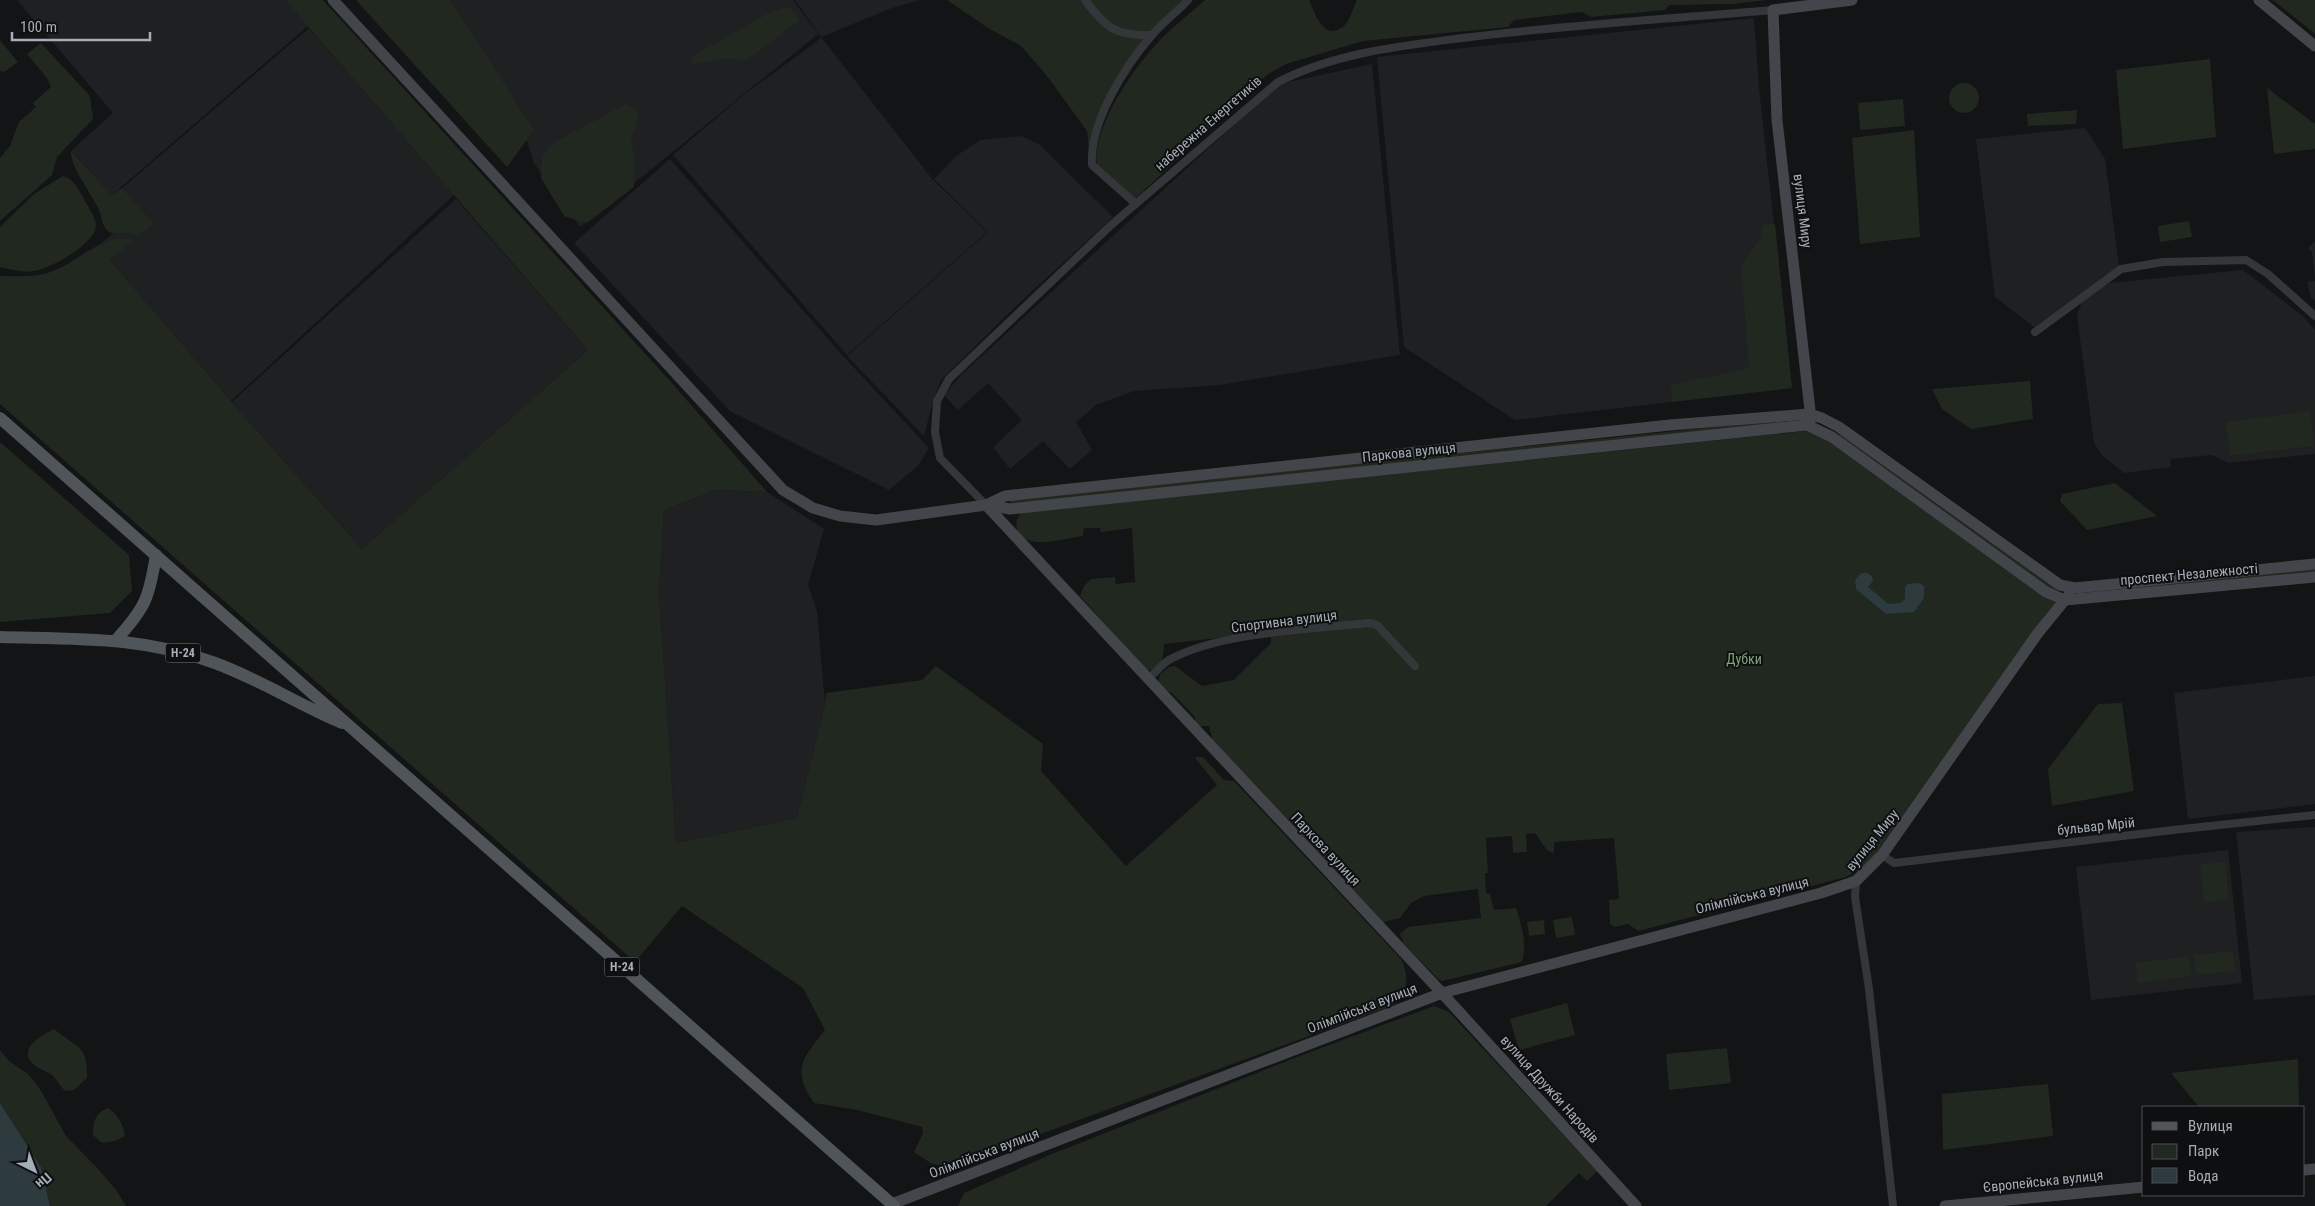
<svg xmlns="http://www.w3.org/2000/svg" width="2315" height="1206" font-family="'Roboto Condensed',sans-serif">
  <rect width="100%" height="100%" fill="#131415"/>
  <!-- built -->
  <g fill="#1f2022">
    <polygon points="17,0 285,0 308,26 112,195 71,151 113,113"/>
    <polygon points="437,0 793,0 818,34 580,227 534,163 521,122"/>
    <polygon points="795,0 920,0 892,8 821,37 933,180 987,232 847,355 673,155 746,93 815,43 821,37"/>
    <polygon points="1754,18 1759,88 1792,388 1515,420 1404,347 1377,57"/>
    <polygon points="309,28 454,195 231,401 98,246 140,211 121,189"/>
    <polygon points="1372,64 1400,355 1220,385 1134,391 1096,405 1076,422 1092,450 1070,469 1043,441 1010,469 993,447 1022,420 988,383 958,410 944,395 963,373 1279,84"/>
    <polygon points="2085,128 2105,159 2119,267 2034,327 1995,297 1976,139"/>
    <polygon points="1021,136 1040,145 1113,217 1016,306 941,380 933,401 924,436 847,356 988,232 934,179 956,156 980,140"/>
    <polygon points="670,159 845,358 929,448 918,466 889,490 730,411 574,243"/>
    <polygon points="456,199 588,350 362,549 232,402"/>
    <polygon points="2315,241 2315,301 2311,298 2307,282 2315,281 2312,251 2309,251 2309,247"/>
    <polygon points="2243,270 2303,316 2315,330 2315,454 2228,463 2212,455 2170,459 2171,467 2124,473 2102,455 2094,443 2077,315 2083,299 2109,283"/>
    <polygon points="716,490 767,492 824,529 808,585 817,611 825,704 797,818 676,843 659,594 664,510"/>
    <polygon points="2315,676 2315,804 2188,819 2174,693"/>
    <polygon points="2315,827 2315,995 2254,1000 2236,832"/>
    <polygon points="2228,850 2242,983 2091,1000 2076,867"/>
  </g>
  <!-- green -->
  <g fill="#202820">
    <path d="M285,0H323L671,382L767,492L716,490L664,510L659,594L676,843L797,818L825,704L826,693L922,680L936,666L1043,744L1041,771L1126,866L1217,785L1195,758L1196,757H1203L1224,780L1234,781L1401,959C1410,976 1408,995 1391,1006L1013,1144L945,1166L932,1164L914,1152L923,1133L922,1127L857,1110L814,1103C790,1070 804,1057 825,1030L803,988L682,906L635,962L0,404V276C18,276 36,278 53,271C79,261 105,232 134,240L110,260L231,401L362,549L588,350Z"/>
    <polygon points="356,0 450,0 534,130 507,167"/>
    <polygon points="947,0 1190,0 1165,22 1112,94 1089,151 1087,131 1047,76 1021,46 988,28"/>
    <path d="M1205,0H1309C1314,10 1321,36 1337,30C1342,28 1347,24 1349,19C1352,13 1354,6 1357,0H1766L1733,4L1669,5L1665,10L1591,17L1582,12L1514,20L1508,27L1363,41L1286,64L1268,74L1241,99L1135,199L1097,165C1091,134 1127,78 1147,55C1163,34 1185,18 1205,0Z"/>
    <polygon points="2273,0 2315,0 2315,34"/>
    <polygon points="782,8 790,8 800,20 747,60 721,59 691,64 693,56 767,14"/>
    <polygon points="0,40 18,62 4,72 0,71"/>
    <polygon points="41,43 90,96 93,119 57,157 52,175 0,221 0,158 10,146 19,122 36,107 33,103 51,87 47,78 27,54"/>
    <polygon points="2210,59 2216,137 2123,149 2116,70"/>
    <circle cx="1964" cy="98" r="15"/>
    <polygon points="2267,88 2315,124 2315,149 2274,154"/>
    <polygon points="1903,99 1905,126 1860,130 1858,103"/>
    <polygon points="626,104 637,109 638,119 631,139 635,160 634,187 587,223 564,216 541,178 542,155 556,141"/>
    <polygon points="2077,110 2076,124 2028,126 2027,114"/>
    <polygon points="1914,130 1920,237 1860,244 1852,138"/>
    <path d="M71,151L112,195L122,188L153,223L139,236C129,232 113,235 109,232C102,227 102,217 99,210C92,194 69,165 71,151Z"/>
    <path d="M63,176C73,178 78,189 83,197C87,206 95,215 96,225C96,244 50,269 34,271C24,273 10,269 0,267V227L34,194Z"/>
    <polygon points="2189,221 2192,237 2160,242 2158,226"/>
    <polygon points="1775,224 1792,388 1672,402 1671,385 1749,368 1741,266 1761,238 1762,225"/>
    <polygon points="2030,381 2033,419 1971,429 1942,409 1932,389"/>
    <polygon points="2310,411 2314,446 2230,456 2226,422"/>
    <polygon points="1782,420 1783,424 1010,504 1010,500"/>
    <path d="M1806,431L1821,436L2057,601L1874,856L1859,870L1846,877L1638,931L1628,924L1615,927L1610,924L1609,900L1619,899L1614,838L1554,842V853L1547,850L1535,833L1526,834L1527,852L1513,853L1512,836L1486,838L1488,873H1485L1486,893L1490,894L1494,910L1516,908C1522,926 1527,944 1522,962L1442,981L1438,979L1404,944L1400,934L1408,927L1481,918L1478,889L1424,896L1411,903L1400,918L1383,922L1213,742L1209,726H1200L1195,722V717L1171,692L1163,691L1158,684L1160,674L1169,667L1175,666L1202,686L1234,680L1271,643V632L1164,644C1163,658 1163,668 1147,671L1080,596L1084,586L1091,579L1115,577L1116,584L1135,582L1132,528L1101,532L1100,528H1084L1083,536C1069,538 1051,543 1037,542C1020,541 1010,527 1021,513Z"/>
    <polygon points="1841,434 2058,589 2056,593 1838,437"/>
    <polygon points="0,442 129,555 132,591 110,613 0,622"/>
    <polygon points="2115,483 2157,516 2087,530 2060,501 2062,494"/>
    <polygon points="2315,568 2315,572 2094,594 2093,590"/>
    <polygon points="2122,703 2134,791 2052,806 2048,769 2098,704"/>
    <polygon points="2225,862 2229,900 2204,902 2200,864"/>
    <polygon points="1572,917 1575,935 1556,938 1553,920"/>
    <polygon points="1544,920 1545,934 1529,936 1527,922"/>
    <polygon points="2233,951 2235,971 2196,975 2194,955"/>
    <polygon points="2189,956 2191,976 2138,983 2136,963"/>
    <polygon points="1567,1003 1575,1035 1519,1050 1510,1019"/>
    <polygon points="1434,1006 1449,1012 1597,1171 1587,1181 1579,1173 1546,1206 958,1206 964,1193 1047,1156 1292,1059"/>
    <path d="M54,1029C77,1048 88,1045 87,1078L74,1090L65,1091C61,1087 58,1081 53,1076C47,1071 38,1069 32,1063C18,1048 43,1034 54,1029Z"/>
    <polygon points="1727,1048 1731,1083 1669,1090 1666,1054"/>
    <polygon points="0,1050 9,1061 28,1074 40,1089 66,1136 100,1171 116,1190 126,1206 50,1206 41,1167 0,1103"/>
    <polygon points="2298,1059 2299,1107 2199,1107 2171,1073"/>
    <polygon points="2048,1084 2053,1136 1943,1150 1942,1094"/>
    <path d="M108,1108C117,1113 124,1126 125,1136L115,1141L102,1143L93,1135C93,1122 95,1113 108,1108Z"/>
  </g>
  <!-- water -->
  <g fill="#2d3a3e">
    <polygon points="1861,573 1867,573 1872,576 1873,581 1868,587 1888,604 1901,603 1905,599 1905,588 1907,584 1919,583 1924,586 1924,598 1914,612 1886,614 1856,589 1855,580"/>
    <polygon points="0,1103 41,1167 50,1206 0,1206"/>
  </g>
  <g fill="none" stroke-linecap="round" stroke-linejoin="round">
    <!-- street -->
    <g stroke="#34373a" stroke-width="8">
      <path d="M1085,0C1107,29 1115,36 1152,35"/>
      <path d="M1136,204L1092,165C1089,123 1125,66 1152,35C1163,22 1177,12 1188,0"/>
      <polyline points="2035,332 2121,269 2163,262 2246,260 2268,274 2315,316"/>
      <path d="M986,505L940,458L935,432L937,401L949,379L1110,226L1278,82C1335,53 1400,46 1462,38C1565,25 1669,19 1773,10"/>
      <path d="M1149,678C1156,672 1162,664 1169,660C1219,632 1312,629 1370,623L1377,625L1415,666"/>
      <polyline points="1882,855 1894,863 2182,829 2315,815"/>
      <polyline points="1856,881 1855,897 1869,989 1893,1206"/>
    </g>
    <!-- secondary -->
    <g stroke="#42464a" stroke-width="11">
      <polyline points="333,0 783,490 813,508 840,516 876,520 986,505 1010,509 1807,425 1832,437 2046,592 2065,600 2315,577"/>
      <polyline points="2259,0 2315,46"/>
      <polyline points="1811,419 1777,120 1773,10 1852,0"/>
      <polyline points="986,505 1005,496 1670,425 1809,414 1822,418 1839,427 2060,585 2075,588 2315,564"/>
      <polyline points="986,505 1442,993 1636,1206"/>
      <polyline points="2304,1170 2315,1169"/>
      <polyline points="892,1204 1442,993 1821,893 1856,881 1882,855 2038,633 2069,595"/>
      <polyline points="1945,1206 2144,1187"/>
    </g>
    <!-- primary -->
    <g stroke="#505559" stroke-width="12">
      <polyline points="0,418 894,1206"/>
      <path d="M0,637C76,639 142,636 215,663C259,679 299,705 342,723"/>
      <path d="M116,640C146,607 149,598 156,555"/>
    </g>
  </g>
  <g text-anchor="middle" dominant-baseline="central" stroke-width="4" stroke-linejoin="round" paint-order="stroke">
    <!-- shield labels -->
    <g fill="#0e0f10" stroke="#787e84" stroke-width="1">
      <rect x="165.5" y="643.5" width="35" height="19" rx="4"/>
      <rect x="604.5" y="957.5" width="35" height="19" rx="4"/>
    </g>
    <g font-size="12" font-weight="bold" fill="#a5aeb6">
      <text x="183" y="653">Н-24</text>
      <text x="622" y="967">Н-24</text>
    </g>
    <!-- street labels -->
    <g font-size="14" fill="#a5aeb6" stroke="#0e0f10">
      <text transform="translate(1208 123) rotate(-41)">набережна Енергетиків</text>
      <text transform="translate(1803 211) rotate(83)">вулиця Миру</text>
      <text transform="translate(1409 452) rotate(-6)">Паркова вулиця</text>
      <text transform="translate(2189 574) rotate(-5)">проспект Незалежності</text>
      <text transform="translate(1284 621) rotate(-7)">Спортивна вулиця</text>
      <text transform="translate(2096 826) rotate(-6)">бульвар Мрій</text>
      <text transform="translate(1872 840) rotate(-51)">вулиця Миру</text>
      <text transform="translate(1326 849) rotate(47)">Паркова вулиця</text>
      <text transform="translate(1752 895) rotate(-14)">Олімпійська вулиця</text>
      <text transform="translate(1362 1008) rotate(-21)">Олімпійська вулиця</text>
      <text transform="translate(1550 1089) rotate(48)">вулиця Дружби Народів</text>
      <text transform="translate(984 1153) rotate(-21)">Олімпійська вулиця</text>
      <text transform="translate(2043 1181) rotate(-6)">Європейська вулиця</text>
    </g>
    <!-- park labels -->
    <g font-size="14" fill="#82a17b" stroke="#0e0f10">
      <text x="1744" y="659">Дубки</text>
    </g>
  </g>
  <!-- legend -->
  <rect x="2142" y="1106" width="162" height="90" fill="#0e0f10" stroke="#4a4f52"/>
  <rect x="2152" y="1122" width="25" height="8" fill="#505559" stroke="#4a4f52"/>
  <text x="2188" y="1131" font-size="15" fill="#a5aeb6">Вулиця</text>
  <rect x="2152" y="1144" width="25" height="15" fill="#202820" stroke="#4a4f52"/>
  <text x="2188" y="1156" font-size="15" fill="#a5aeb6">Парк</text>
  <rect x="2152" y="1168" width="25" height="15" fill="#2d3a3e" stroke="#4a4f52"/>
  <text x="2188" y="1181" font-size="15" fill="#a5aeb6">Вода</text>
  <!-- north arrow -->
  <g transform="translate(35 1171) rotate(138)" stroke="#0e0f10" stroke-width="4" paint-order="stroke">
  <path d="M0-4L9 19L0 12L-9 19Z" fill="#a5aeb6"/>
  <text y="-8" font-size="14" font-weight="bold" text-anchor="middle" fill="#a5aeb6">Пн</text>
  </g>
  <!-- scale -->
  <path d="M12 32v8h138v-8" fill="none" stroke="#a5aeb6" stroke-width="2.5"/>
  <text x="20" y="32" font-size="15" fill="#a5aeb6" stroke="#0e0f10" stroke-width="4" paint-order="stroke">100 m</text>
</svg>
